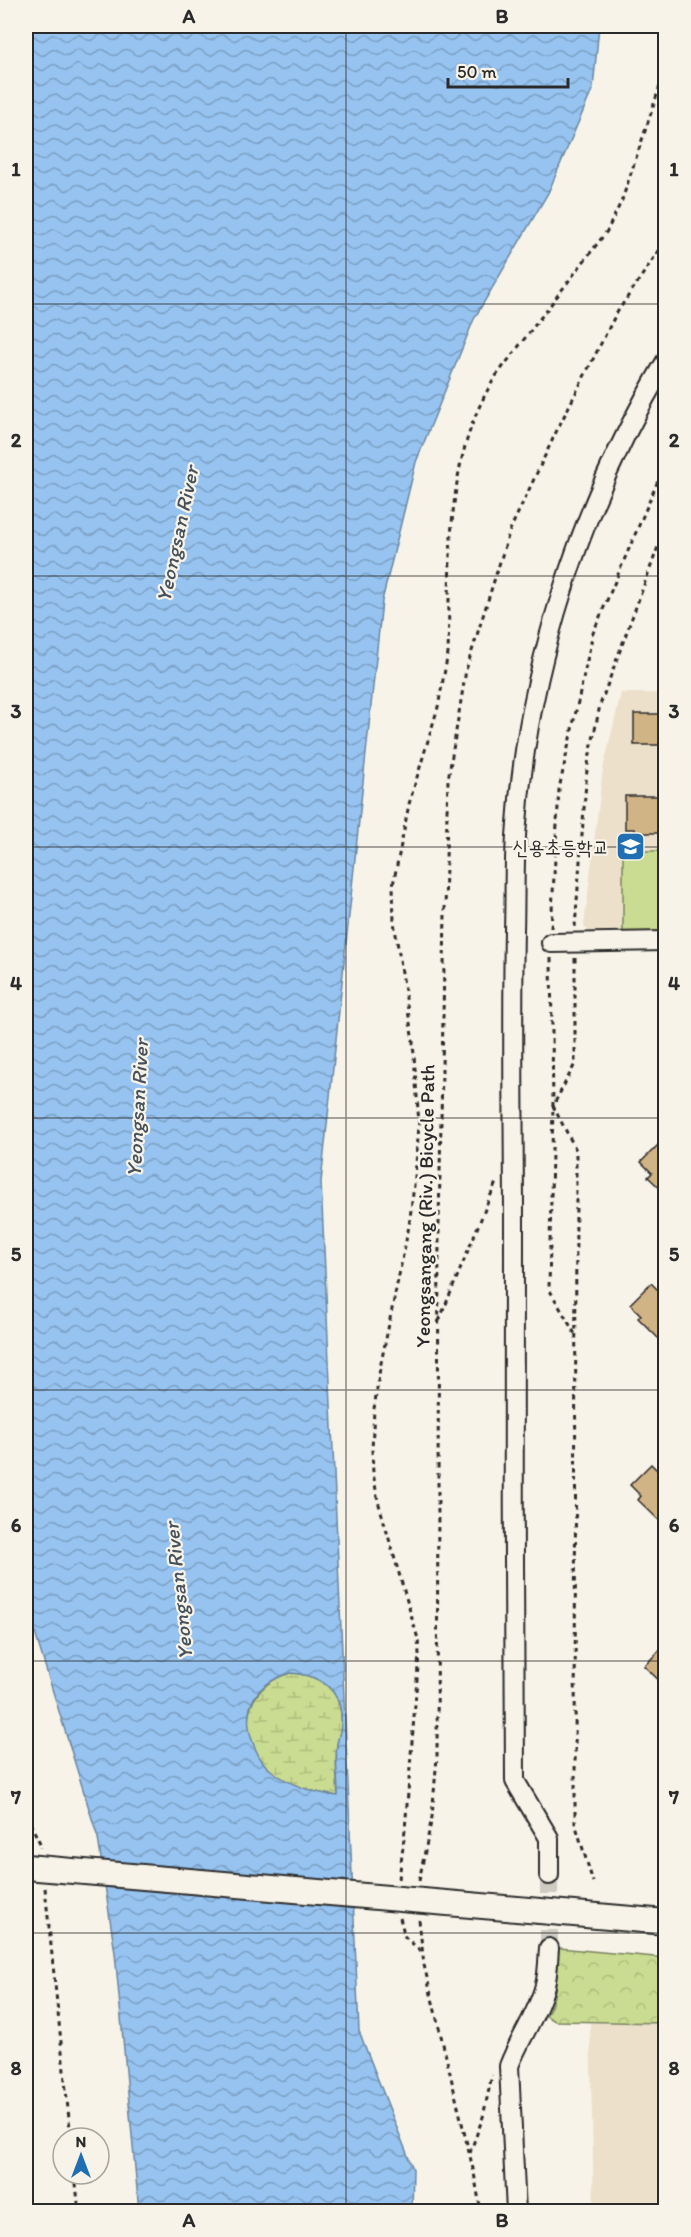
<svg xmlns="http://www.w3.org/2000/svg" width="691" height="2237" font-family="Itim,'Poor Story',sans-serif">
  <defs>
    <pattern id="forest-crowns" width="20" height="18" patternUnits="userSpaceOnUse" patternTransform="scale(1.5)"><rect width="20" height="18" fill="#cadc91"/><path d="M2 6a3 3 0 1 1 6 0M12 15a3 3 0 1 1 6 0" fill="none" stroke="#aebd7d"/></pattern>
    <pattern id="wetland-marsh" width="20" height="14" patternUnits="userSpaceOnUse" patternTransform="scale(1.5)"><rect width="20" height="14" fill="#cadc91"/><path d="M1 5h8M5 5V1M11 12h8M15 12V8" fill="none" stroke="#aebd7d"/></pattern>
    <pattern id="water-waves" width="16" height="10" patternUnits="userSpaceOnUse" patternTransform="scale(1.5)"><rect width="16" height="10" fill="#96c3f0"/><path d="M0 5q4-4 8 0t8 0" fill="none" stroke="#7b9fc3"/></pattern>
  </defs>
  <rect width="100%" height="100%" fill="#f7f3e8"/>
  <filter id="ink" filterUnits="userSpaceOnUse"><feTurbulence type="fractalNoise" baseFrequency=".0167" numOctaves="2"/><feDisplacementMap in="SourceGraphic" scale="12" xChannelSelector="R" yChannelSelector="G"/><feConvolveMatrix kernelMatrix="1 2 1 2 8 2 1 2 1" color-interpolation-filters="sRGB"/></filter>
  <g filter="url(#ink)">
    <!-- built -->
    <g fill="#ece0cb">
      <polygon points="621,693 665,693 665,934 591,934 584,926 603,769"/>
      <polygon points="590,2023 665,2023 665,2211 594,2211"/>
    </g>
    <!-- grass -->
    <rect fill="#cadc91" stroke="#7a845e" stroke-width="1.5" x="623" y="851" width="42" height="83"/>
    <!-- forest -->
    <path fill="url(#forest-crowns)" stroke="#7a845e" stroke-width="1.5" d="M559,1948L665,1958V2023L555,2021L546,2016C558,1996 557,1970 559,1948Z"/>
    <!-- wetland -->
    <path fill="url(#wetland-marsh)" stroke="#7a845e" stroke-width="1.5" d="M290,1673C322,1675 344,1691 341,1726C341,1732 338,1738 337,1744C335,1762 337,1779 338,1796C315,1793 289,1786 270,1770C235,1737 242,1687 290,1673Z"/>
    <!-- water -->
    <path fill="url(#water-waves)" stroke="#6b86a1" stroke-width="1.5" fill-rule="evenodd" d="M28,26H599L593,88L548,193L474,319L416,462L382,601L321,1182L359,2031L413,2169L412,2211H139L115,1953L98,1838L26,1604V30ZM290,1673C322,1675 344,1691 341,1726C340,1732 338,1738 337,1745C335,1762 338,1779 338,1796C314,1793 291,1786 272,1771C262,1764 256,1752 252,1740C241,1706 257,1683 290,1673Z"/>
    <!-- building -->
    <g fill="#d1b486" stroke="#2b2b2b" stroke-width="1.5">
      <rect x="634" y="714" width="32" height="31"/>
      <polygon points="625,796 666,796 666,833 635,833 635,829 625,829"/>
      <polygon points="666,1137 666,1194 648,1177 652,1173 641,1162"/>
      <polygon points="651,1283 666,1298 666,1346 638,1318 641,1315 630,1304"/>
      <polygon points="651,1464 666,1479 666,1527 638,1500 641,1496 630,1485"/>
      <polygon points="666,1644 666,1687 644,1666"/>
    </g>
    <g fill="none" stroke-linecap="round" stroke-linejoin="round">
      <!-- street-tunnel -->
      <polyline stroke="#cecbc2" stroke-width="18" stroke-dasharray="18 9" stroke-linecap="butt" points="549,1948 549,1875"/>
      <defs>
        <g id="street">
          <polyline points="551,943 666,941"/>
          <path d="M549,1875V1838L515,1781C513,1597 514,1412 514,1228C514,1129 512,1029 514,930C515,899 514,867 516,836C526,670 581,503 666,361"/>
          <path d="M516,2212L509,2066C519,2039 538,2014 545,1985C548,1974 548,1960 549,1948"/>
        </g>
        <polyline id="secondary" points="540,1911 666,1922"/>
      </defs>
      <!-- street casing -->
      <use href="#street" stroke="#2b2b2b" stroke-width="22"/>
      <!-- secondary casing -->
      <use href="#secondary" stroke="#2b2b2b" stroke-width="28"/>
      <!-- path -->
      <g stroke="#2b2b2b" stroke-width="3" stroke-dasharray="4.5 4.5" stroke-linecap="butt">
        <polyline points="575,927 587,769 600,705 666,525"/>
        <polyline points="551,928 559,789 593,633 666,462"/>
        <polyline points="551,958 553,1106 549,1289 575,1334"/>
        <polyline points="575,958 575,1064 553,1106 576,1150 575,1823 593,1882"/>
        <polyline points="439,1321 497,1180"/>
        <polyline points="26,1815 40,1843 40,1848"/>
        <path d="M399,1879L405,1830L419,1654L418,1639L378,1501L373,1473L372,1450L374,1409L380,1368L409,1226L415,1177L419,1124L413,1042L394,922L393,885L409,804L438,707L448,653C451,559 443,459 496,376L607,231L622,200L666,68"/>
        <polyline points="419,1881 432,1817 437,1757 439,1223 447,811 448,780 466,670 510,530 558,428 616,314 666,240"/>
        <polyline points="45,1888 71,2138"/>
        <polyline points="400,1918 405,1937 423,1953"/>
        <polyline points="419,1920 424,1965 474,2173 481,2212"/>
        <polyline points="470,2153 483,2117 492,2075"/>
        <polyline points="75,2174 79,2212"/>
      </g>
      <!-- street -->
      <use href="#street" stroke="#f7f3e8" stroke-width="18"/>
      <!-- secondary -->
      <use href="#secondary" stroke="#f7f3e8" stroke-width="24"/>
      <defs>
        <polyline id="secondary-bridge" points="26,1867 540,1911"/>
      </defs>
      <!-- secondary-bridge casing -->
      <use href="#secondary-bridge" stroke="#2b2b2b" stroke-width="28" stroke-linecap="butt"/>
      <!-- secondary-bridge -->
      <use href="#secondary-bridge" stroke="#f7f3e8" stroke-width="24"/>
    </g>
  </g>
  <!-- grid -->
  <path fill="none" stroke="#2b2b2b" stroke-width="1.5" stroke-opacity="0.55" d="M346,26V2212M26,304H666M26,576H666M26,847H666M26,1118H666M26,1390H666M26,1661H666M26,1933H666"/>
  <!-- icons -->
  <defs>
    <symbol id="school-square" viewBox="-11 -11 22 22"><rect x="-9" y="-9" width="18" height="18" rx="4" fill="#1f6fb2" stroke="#f7f3e8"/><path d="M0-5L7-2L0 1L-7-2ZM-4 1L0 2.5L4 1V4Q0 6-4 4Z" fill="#fff"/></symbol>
  </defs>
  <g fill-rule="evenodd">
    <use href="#school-square" x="614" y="830" width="33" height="33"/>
  </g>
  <g text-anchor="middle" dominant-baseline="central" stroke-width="4.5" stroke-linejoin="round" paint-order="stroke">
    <!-- poi labels -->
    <g font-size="20" fill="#2b2b2b" stroke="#f7f3e8" text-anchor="end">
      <text x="609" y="847">신용초등학교</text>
    </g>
    <!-- street labels -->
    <g font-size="20" fill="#2b2b2b" stroke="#f7f3e8">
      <text transform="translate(425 1206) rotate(-89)">Yeongsangang (Riv.) Bicycle Path</text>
    </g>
    <!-- water labels -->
    <g font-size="21" font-style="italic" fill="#46515c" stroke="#f7f3e8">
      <text transform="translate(177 534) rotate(-78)">Yeongsan River</text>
      <text transform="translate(137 1108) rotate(-87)">Yeongsan River</text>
      <text transform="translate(178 1591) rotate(-96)">Yeongsan River</text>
    </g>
  </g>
  <!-- margin -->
  <rect width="691" height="2237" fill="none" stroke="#f7f3e8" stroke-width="66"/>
  <!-- north arrow -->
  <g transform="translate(81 2156)"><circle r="28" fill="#f7f3e8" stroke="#a5a39c" stroke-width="1.5"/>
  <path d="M0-4.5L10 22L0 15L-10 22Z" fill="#1f6fb2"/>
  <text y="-9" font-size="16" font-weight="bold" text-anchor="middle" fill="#2b2b2b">N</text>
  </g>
  <!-- scale -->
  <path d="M448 78v9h120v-9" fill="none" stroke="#2b2b2b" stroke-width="3"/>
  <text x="457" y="78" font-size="18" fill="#2b2b2b" stroke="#f7f3e8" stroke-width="4.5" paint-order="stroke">50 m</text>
  <rect x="33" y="33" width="625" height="2171" fill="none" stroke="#2b2b2b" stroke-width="2"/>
  <g font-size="20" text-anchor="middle" font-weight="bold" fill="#2b2b2b">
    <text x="189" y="23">A</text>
    <text x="502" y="23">B</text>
    <text x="16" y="176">1</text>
    <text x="674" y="176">1</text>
    <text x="16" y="447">2</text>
    <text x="674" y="447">2</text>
    <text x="16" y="718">3</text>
    <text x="674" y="718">3</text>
    <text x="16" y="990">4</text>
    <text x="674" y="990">4</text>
    <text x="16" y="1261">5</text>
    <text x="674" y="1261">5</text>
    <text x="16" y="1532">6</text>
    <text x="674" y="1532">6</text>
    <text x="16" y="1804">7</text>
    <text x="674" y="1804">7</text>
    <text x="16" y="2075">8</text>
    <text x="674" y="2075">8</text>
    <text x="189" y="2227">A</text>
    <text x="502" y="2227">B</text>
  </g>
</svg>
